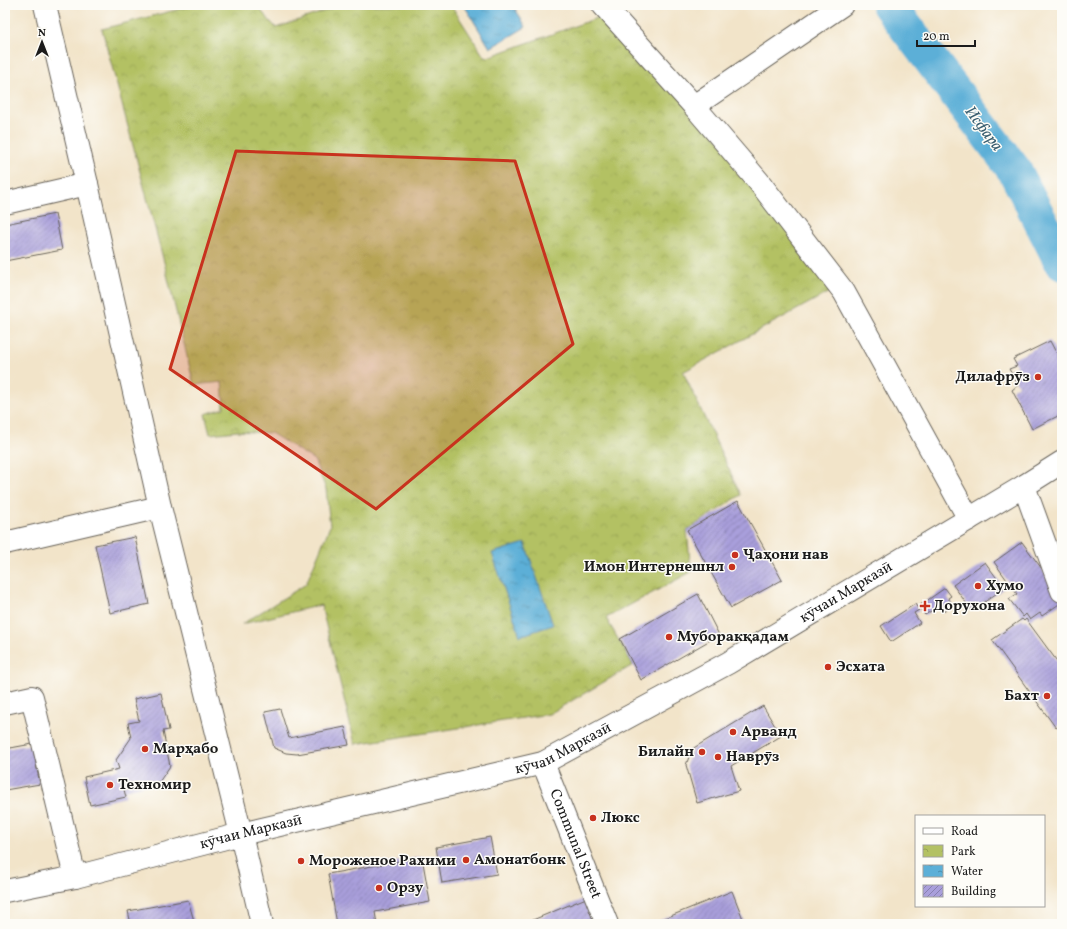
<svg xmlns="http://www.w3.org/2000/svg" width="1067" height="929" font-family="Vollkorn,serif">
  <defs>
    <pattern id="park-crowns" width="20" height="18" patternUnits="userSpaceOnUse"><rect width="20" height="18" fill="#b3c163"/><path d="M2 6a3 3 0 1 1 6 0M12 15a3 3 0 1 1 6 0" fill="none" stroke="#99a555"/></pattern>
    <pattern id="water-ripples" width="26" height="14" patternUnits="userSpaceOnUse"><rect width="26" height="14" fill="#5cafd7"/><path d="M2 4q2-2 4 0t4 0M15 11q2-2 4 0t4 0" fill="none" stroke="#4b8eae"/></pattern>
    <pattern id="building-hatch" width="6" height="6" patternUnits="userSpaceOnUse"><rect width="6" height="6" fill="#a99fdb"/><path d="M-1 1l2-2M0 6l6-6M5 7l2-2" fill="none" stroke="#8981b1"/></pattern>
  </defs>
  <rect width="100%" height="100%" fill="#fdfcf7"/>
  <filter id="ink" filterUnits="userSpaceOnUse"><feTurbulence type="fractalNoise" baseFrequency=".025" numOctaves="2"/><feDisplacementMap in="SourceGraphic" scale="8" xChannelSelector="R" yChannelSelector="G"/><feConvolveMatrix kernelMatrix="1 2 1 2 8 2 1 2 1" color-interpolation-filters="sRGB"/></filter>
  <filter id="wash" filterUnits="userSpaceOnUse"><feTurbulence type="fractalNoise" baseFrequency=".012" numOctaves="4" result="noise"/><feDisplacementMap in="SourceGraphic" scale="16" xChannelSelector="R" yChannelSelector="G"/><feGaussianBlur stdDeviation="0.9" result="paint"/><feColorMatrix in="noise" values="0 0 0 0 0 0 0 0 0 0 0 0 0 0 0 0 0 1.4 0 .05"/><feComposite in="paint" operator="in"/></filter>
  <g filter="url(#wash)">
    <rect width="100%" height="100%" fill="#f2e4c9"/>
    <!-- park -->
    <polygon fill="url(#park-crowns)" stroke="#686e40" points="195,5 256,5 276,28 331,9 330,5 451,5 485,58 611,13 842,285 683,372 741,495 687,530 691,572 606,618 633,665 549,714 355,744 321,605 242,624 306,584 330,526 326,489 314,460 271,433 237,431 210,434 205,414 224,408 222,382 194,385 164,262 102,29"/>
    <!-- water -->
    <g fill="url(#water-ripples)" stroke="#3c667a">
      <polygon points="464,5 513,5 526,27 490,48"/>
      <polygon points="525,543 553,625 520,636 492,553"/>
    </g>
    <g fill="none" stroke-linecap="round" stroke-linejoin="round">
      <!-- river -->
      <polyline stroke="#5cafd7" stroke-width="35" points="889,5 1015,171 1062,263"/>
    </g>
    <g id="blocks">
      <!-- building -->
      <g fill="url(#building-hatch)">
        <polygon points="55,214 62,250 5,261 5,224"/>
        <polygon points="1050,341 1062,364 1062,414 1032,429 1012,390 1018,385 1009,369 1017,366 1013,359"/>
        <polygon points="738,501 782,580 731,608 687,530"/>
        <polygon points="135,537 149,604 110,613 95,545"/>
        <polygon points="1022,542 1062,596 1062,602 1042,616 1040,613 1030,620 1026,614 1023,617 1009,599 1017,594 994,562"/>
        <polygon points="985,562 1004,588 972,611 953,585"/>
        <polygon points="945,588 951,596 948,598 953,605 944,611 940,605 925,615 919,606"/>
        <polygon points="698,594 719,635 641,680 620,639"/>
        <polygon points="915,604 919,610 914,613 920,623 891,642 881,626"/>
        <polygon points="1022,619 1024,621 1026,619 1062,668 1062,724 1056,728 992,640"/>
        <polygon points="161,693 169,730 163,731 170,766 159,782 124,790 126,797 90,805 84,777 119,769 116,760 131,738 128,723 139,721 134,699"/>
        <polygon points="763,706 781,736 731,766 739,791 697,803 686,765 692,749"/>
        <polygon points="280,709 289,738 345,727 349,745 297,754 286,753 274,748 265,712"/>
        <polygon points="32,744 40,784 5,790 5,749"/>
        <polygon points="490,837 497,874 442,883 436,847"/>
        <polygon points="422,857 430,902 375,912 377,924 337,924 328,874"/>
        <polygon points="732,891 745,924 651,924"/>
        <polygon points="591,896 602,924 583,924 582,921 575,924 523,924"/>
        <polygon points="188,900 194,921 197,924 131,924 128,911"/>
      </g>
    </g>
  </g>
  <g filter="url(#ink)">
    <use href="#blocks" fill-opacity="0" stroke="#676259" stroke-width="1"/>
    <g fill="none" stroke-linecap="round" stroke-linejoin="round">
      <defs>
        <g id="minor">
          <polyline points="603,5 694,106 759,182 844,292 969,519"/>
          <polyline points="694,106 842,5"/>
          <polyline points="5,203 87,184"/>
          <polyline points="1024,486 1062,591"/>
          <polyline points="5,543 160,507"/>
          <polyline points="5,703 32,697 75,877"/>
          <path id="s1" d="M543,763L607,924"/>
        </g>
        <g id="major">
          <polyline points="45,5 87,184 160,507 241,834 262,924"/>
          <path id="s2" d="M5,891L75,877L241,834L543,763L728,663L1024,486L1062,462"/>
        </g>
      </defs>
      <!-- minor casing -->
      <use href="#minor" stroke="#676259" stroke-width="24"/>
      <!-- major casing -->
      <use href="#major" stroke="#676259" stroke-width="24"/>
      <!-- minor -->
      <use href="#minor" stroke="#fff" stroke-width="22"/>
      <!-- major -->
      <use href="#major" stroke="#fff" stroke-width="22"/>
    </g>
  </g>
  <!-- marked area -->
  <path fill="#c8321e" fill-opacity="0.2" stroke="#c8321e" stroke-width="3" stroke-linejoin="round" d="M236,151L515,161L573,344L376,509L170,369Z"/>
  <!-- markers -->
  <g fill="#c8321e" stroke="#fdfcf7" stroke-width="1.5">
    <circle cx="1038" cy="377" r="4"/>
    <circle cx="735" cy="555" r="4"/>
    <circle cx="732" cy="567" r="4"/>
    <circle cx="978" cy="586" r="4"/>
    <path d="M923 600h4v4h4v4h-4v4h-4v-4h-4v-4h4z"/>
    <circle cx="669" cy="637" r="4"/>
    <circle cx="828" cy="667" r="4"/>
    <circle cx="1047" cy="696" r="4"/>
    <circle cx="733" cy="732" r="4"/>
    <circle cx="145" cy="749" r="4"/>
    <circle cx="702" cy="752" r="4"/>
    <circle cx="718" cy="757" r="4"/>
    <circle cx="110" cy="785" r="4"/>
    <circle cx="593" cy="818" r="4"/>
    <circle cx="466" cy="860" r="4"/>
    <circle cx="301" cy="861" r="4"/>
    <circle cx="379" cy="888" r="4"/>
  </g>
  <g text-anchor="middle" dominant-baseline="central" stroke-width="3" stroke-linejoin="round" paint-order="stroke">
    <!-- poi labels -->
    <g font-size="15" font-weight="bold" fill="#1c1c1c" stroke="#fdfcf7" text-anchor="start">
      <text x="1030" y="377" text-anchor="end">Дилафрӯз</text>
      <text x="743" y="555">Ҷаҳони нав</text>
      <text x="724" y="567" text-anchor="end">Имон Интернешнл</text>
      <text x="986" y="586">Хумо</text>
      <text x="933" y="606">Дорухона</text>
      <text x="677" y="637">Муборакқадам</text>
      <text x="836" y="667">Эсхата</text>
      <text x="1039" y="696" text-anchor="end">Бахт</text>
      <text x="741" y="732">Арванд</text>
      <text x="153" y="749">Марҳабо</text>
      <text x="694" y="752" text-anchor="end">Билайн</text>
      <text x="726" y="757">Наврӯз</text>
      <text x="118" y="785">Техномир</text>
      <text x="601" y="818">Люкс</text>
      <text x="474" y="860">Амонатбонк</text>
      <text x="309" y="861">Мороженое Рахими</text>
      <text x="387" y="888">Орзу</text>
    </g>
    <!-- street labels -->
    <g font-size="15" fill="#1c1c1c" stroke="#fdfcf7">
      <text stroke="none"><textPath href="#s2" startOffset="901">кӯчаи Марказӣ</textPath></text>
      <text stroke="none"><textPath href="#s2" startOffset="577">кӯчаи Марказӣ</textPath></text>
      <text stroke="none"><textPath href="#s2" startOffset="253">кӯчаи Марказӣ</textPath></text>
      <text stroke="none"><textPath href="#s1" startOffset="87">Communal Street</textPath></text>
    </g>
    <!-- water labels -->
    <g font-size="16" font-style="italic" fill="#395e70" stroke="#fdfcf7">
      <text transform="translate(983 129) rotate(53)">Исфара</text>
    </g>
  </g>
  <!-- margin -->
  <rect width="1067" height="929" fill="none" stroke="#fdfcf7" stroke-width="20"/>
  <!-- legend -->
  <rect x="915" y="815" width="130" height="92" fill="#fdfcf7" stroke="#a3a29f"/>
  <rect x="923" y="828" width="20" height="6" fill="#ffffff" stroke="#a3a29f"/>
  <text x="951" y="835" font-size="12" fill="#1c1c1c">Road</text>
  <rect x="923" y="845" width="20" height="12" fill="url(#park-crowns)" stroke="#a3a29f"/>
  <text x="951" y="855" font-size="12" fill="#1c1c1c">Park</text>
  <rect x="923" y="865" width="20" height="12" fill="url(#water-ripples)" stroke="#a3a29f"/>
  <text x="951" y="875" font-size="12" fill="#1c1c1c">Water</text>
  <rect x="923" y="885" width="20" height="12" fill="url(#building-hatch)" stroke="#a3a29f"/>
  <text x="951" y="895" font-size="12" fill="#1c1c1c">Building</text>
  <!-- north arrow -->
  <g transform="translate(42 42)" stroke="#fdfcf7" stroke-width="3" paint-order="stroke">
  <path d="M0-3L7 15L0 10L-7 15Z" fill="#1c1c1c"/>
  <text y="-6" font-size="11" font-weight="bold" text-anchor="middle" fill="#1c1c1c">N</text>
  </g>
  <!-- scale -->
  <path d="M917 40v6h58v-6" fill="none" stroke="#1c1c1c" stroke-width="2"/>
  <text x="923" y="40" font-size="12" fill="#1c1c1c" stroke="#fdfcf7" stroke-width="3" paint-order="stroke">20 m</text>
</svg>
